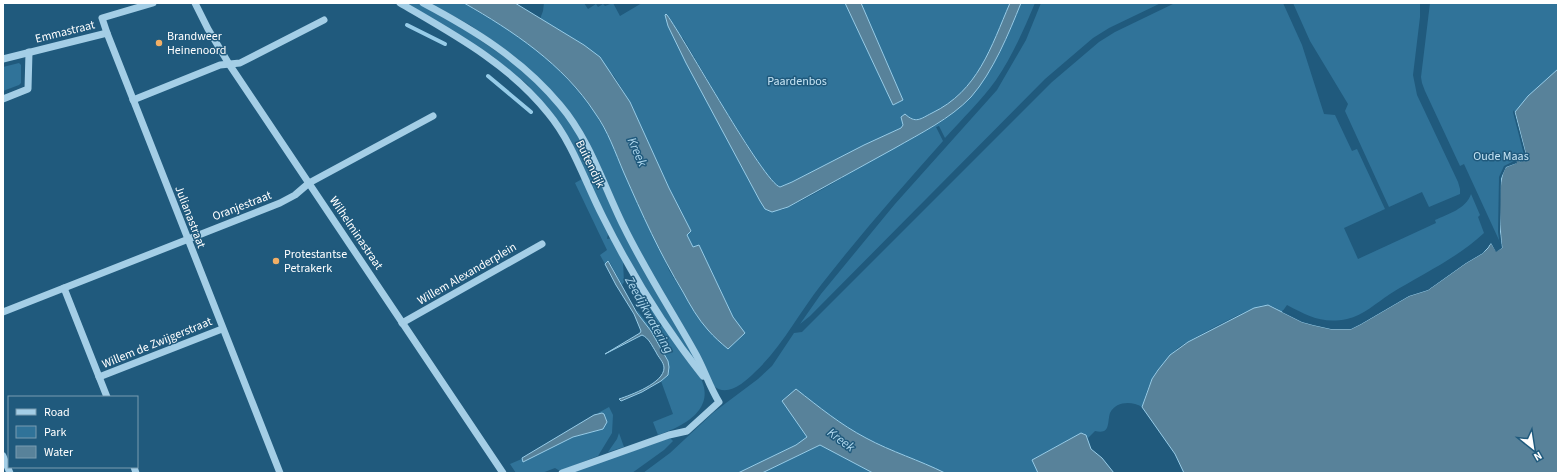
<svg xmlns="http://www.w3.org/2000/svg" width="1561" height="476" font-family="'Source Sans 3',sans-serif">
  <rect width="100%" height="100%" fill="#205a7d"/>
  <!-- green -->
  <g fill="#307399">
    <polygon points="407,3 418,3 455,23 512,62 546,93 571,123 584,148 614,212 695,357 697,364 661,313 637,275 550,111 527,84 492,56"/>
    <path d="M430,3H464L480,13L509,30L536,49L556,67L579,92L595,113L609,137L635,197L670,272L700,320L728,348L744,333L733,317L699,245L693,247L687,235L691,231L669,188L630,102L614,76L584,45L540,19L543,11L544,3H584L588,9L596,4L598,7L603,4L605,6L613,3L620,16L642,3H845L893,105L903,100L861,3H1010C991,47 978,91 932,113C920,119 916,124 905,114L901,128L864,145L792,182L779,187L773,183L755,157L724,108L683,38L668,26L765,209L782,210C815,195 846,175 878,157C908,140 948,123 971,96C994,70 1009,35 1021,3H1035C1024,29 1012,57 996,80C981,101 962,119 945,138L939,126L936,127L943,141C901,188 860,235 821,285C799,313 781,348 755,372C745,382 727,398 714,386L637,249L588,144L519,60L493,41L470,25Z"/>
    <polygon points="1041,3 1161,3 1109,28 1093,38 1045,79 810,316 800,324 821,294 895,204 997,90 1026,40"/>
    <path d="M1175,3H1283L1302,45L1324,114L1335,115L1352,151L1357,149L1385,209L1344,228L1358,259L1436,223L1435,220C1448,214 1466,209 1471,194L1480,215L1478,217L1484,233C1456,259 1422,274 1390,294C1376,303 1364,315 1347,319C1322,324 1308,316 1287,305L1282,312C1277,309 1272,305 1266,305C1253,305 1190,340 1178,348C1171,354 1165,361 1159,368C1150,379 1146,394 1142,407C1132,401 1116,401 1110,413C1107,422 1111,435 1095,431L1088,438L1086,435L1083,433L1079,434L1032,460L1038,473H945L885,447L856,433L827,414L796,389L782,401L808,437L796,445L738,473H643L670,453L714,412L758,379L772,366L794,333L802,332L1052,82L1099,42L1115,32Z"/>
    <polygon points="1293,3 1420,3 1420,17 1413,75 1417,95 1458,182 1460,189 1460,194 1429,207 1422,192 1389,207 1345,111 1348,104 1310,41"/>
    <polygon points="1430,3 1558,3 1558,123 1504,251 1464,164 1460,166 1425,91 1422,83 1421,77"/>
    <polygon points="19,63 21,65 21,83 19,85 3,91 3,67"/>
    <polygon points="582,179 605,227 608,234 607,239 612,238 623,262 624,282 622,285 609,261 605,264 600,255 607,250 575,183"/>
    <path d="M629,271L701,379C716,410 682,427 658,435L653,422L673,414L661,381C664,378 668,376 669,372C672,360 644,323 637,312L638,311L646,322L651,319L635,292Z"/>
    <polygon points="609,407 613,415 612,433 598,456 560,471 555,468 542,473 516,473 510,464 573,437 600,430 607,422 604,414 602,413 598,413"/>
    <polygon points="619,433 624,447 608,452 617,439"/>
    <polygon points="670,438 673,441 664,450 632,473 569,473"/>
    <polygon points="820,445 873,473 762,473"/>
  </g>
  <!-- water -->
  <g fill="#58829a" stroke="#97cce8">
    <path d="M464,3H515L584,45L600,57L630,102L669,188L691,231L687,235L693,247L699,245L733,317L745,333L728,349C721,343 714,337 708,330C698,319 690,305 683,292C660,254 642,214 624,173C615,152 608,131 595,113C563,64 513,31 464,3Z"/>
    <polygon points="845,3 861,3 903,100 893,105"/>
    <path d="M1010,3H1021C1009,33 993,72 971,97C950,119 921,133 895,148C859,168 824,187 788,207L772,212L765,209L760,201L686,63L668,26L665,15L666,14L667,15C684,38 764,183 780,187L792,182L864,145L901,128L903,125L901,117L905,114C916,124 920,119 932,113C978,91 991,47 1010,3Z"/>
    <path d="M1558,69V473H1184L1175,454L1142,407L1152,379L1158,370L1170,355L1188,342L1254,308L1268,305L1302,322L1313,325L1331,329H1351L1361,324L1409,296L1428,290L1466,263L1483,253L1488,248L1491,243L1496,251L1502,248C1500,231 1496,180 1506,167L1516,163V159L1519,158L1520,162L1526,157V155L1515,112L1528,96Z"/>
    <path d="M608,261L637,313L651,331L668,361L669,367L668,375L661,381L642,392L621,401L619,399C631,395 664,383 664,368C664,362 658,357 656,352C652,346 649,338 642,335L605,354L640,333L641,331L634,314L616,285L605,264Z"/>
    <path d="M796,389C819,407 841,425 866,438C892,452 919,460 945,473H873L820,445L762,473H738L796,445L807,437L782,401Z"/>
    <polygon points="602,413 604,414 607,422 603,429 573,437 523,462 522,458 594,415"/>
    <polygon points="1081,433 1086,435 1091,449 1102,458 1114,473 1038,473 1032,460"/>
  </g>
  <!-- pier -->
  <polygon fill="#205a7d" points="1514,110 1526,155 1524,160 1520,162 1519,158 1517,158 1516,159 1517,163 1506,167 1501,178 1500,232 1502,248 1496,252 1491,243 1483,253 1466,263 1428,290 1409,296 1361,324 1351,329 1331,329 1313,325 1302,322 1282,312 1283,310 1302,320 1323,325 1339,327 1350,327 1360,323 1408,295 1427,288 1465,261 1482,252 1490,241 1492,241 1497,249 1500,247 1498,232 1499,177 1504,166 1514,161 1514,158 1516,157 1520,156 1522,159 1524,155 1513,112"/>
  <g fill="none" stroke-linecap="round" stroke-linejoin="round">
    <!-- stream -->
    <g stroke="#97cce8" stroke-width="4">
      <polyline points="407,25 445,44"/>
      <polyline points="488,76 531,112"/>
    </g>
    <!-- minor -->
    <g stroke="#a4cee6" stroke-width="7">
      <polyline points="153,3 102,18 107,33 280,473"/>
      <polyline points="195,3 208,29 229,64 503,473"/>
      <path d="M400,3C453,34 509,64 548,113C573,143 585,182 603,217C631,273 664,327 703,376"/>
      <path d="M423,3C474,30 523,60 560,105C590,140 604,187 624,227C645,270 671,310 694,351C704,368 709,386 719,402L687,431L669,435L562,473"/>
      <polyline points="3,59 107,33"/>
      <polyline points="3,99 28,89 29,52"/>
      <polyline points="133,100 220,65 240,63 324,20"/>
      <polyline points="64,288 107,397"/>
      <polyline points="3,312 280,203 295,195 309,183 433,116"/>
      <polyline points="402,323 542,244"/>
      <polyline points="99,377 222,329"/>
      <polyline points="3,456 10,473"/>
      <polyline points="134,467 136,473"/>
    </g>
  </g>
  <!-- markers -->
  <g fill="#f3af65" stroke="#205a7d" stroke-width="1.5">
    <circle cx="159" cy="43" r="4"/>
    <circle cx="276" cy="261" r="4"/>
  </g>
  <g text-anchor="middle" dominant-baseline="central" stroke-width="3" stroke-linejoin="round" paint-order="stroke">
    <!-- street labels -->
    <g font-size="12" fill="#fff" stroke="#205a7d">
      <text transform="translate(65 32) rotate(-14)">Emmastraat</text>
      <text transform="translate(590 164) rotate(64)">Buitendijk</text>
      <text transform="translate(242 206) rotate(-21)">Oranjestraat</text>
      <text transform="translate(190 217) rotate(69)">Julianastraat</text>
      <text transform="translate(356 233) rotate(56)">Wilhelminastraat</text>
      <text transform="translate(467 274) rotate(-30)">Willem Alexanderplein</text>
      <text transform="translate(157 343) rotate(-22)">Willem de Zwijgerstraat</text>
    </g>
    <!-- poi labels -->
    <g font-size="12" fill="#fff" stroke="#205a7d" text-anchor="start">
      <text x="167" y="36">Brandweer<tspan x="167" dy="14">Heinenoord</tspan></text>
      <text x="284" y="254">Protestantse<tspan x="284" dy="14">Petrakerk</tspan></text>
    </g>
    <!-- park labels -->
    <g font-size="12" fill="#c7e5f5" stroke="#205a7d">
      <text x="797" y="81">Paardenbos</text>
      <text x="1501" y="156">Oude Maas</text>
    </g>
    <!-- water labels -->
    <g font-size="13" font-style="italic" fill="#afd8ee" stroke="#205a7d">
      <text transform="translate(637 152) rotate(66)">Kreek</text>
      <text transform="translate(649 315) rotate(61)">Zeedijkwatering</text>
      <text transform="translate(841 440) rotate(36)">Kreek</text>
    </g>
  </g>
  <!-- border -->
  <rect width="1561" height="476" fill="none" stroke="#ffffff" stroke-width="8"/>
  <!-- legend -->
  <rect x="8" y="396" width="130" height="72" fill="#205a7d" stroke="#799cb1"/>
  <rect x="16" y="409" width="20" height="6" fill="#a4cee6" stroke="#799cb1"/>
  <text x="44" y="416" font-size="12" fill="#ffffff">Road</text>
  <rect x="16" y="426" width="20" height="12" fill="#307399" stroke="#799cb1"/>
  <text x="44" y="436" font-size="12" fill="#ffffff">Park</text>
  <rect x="16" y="446" width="20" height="12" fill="#58829a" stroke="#799cb1"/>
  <text x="44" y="456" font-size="12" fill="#ffffff">Water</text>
  <!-- north arrow -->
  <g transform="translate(1533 448) rotate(150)" stroke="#205a7d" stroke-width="3" paint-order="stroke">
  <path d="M0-3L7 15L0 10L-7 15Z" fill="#ffffff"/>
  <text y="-6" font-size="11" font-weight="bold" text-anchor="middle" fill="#ffffff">N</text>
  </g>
</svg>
